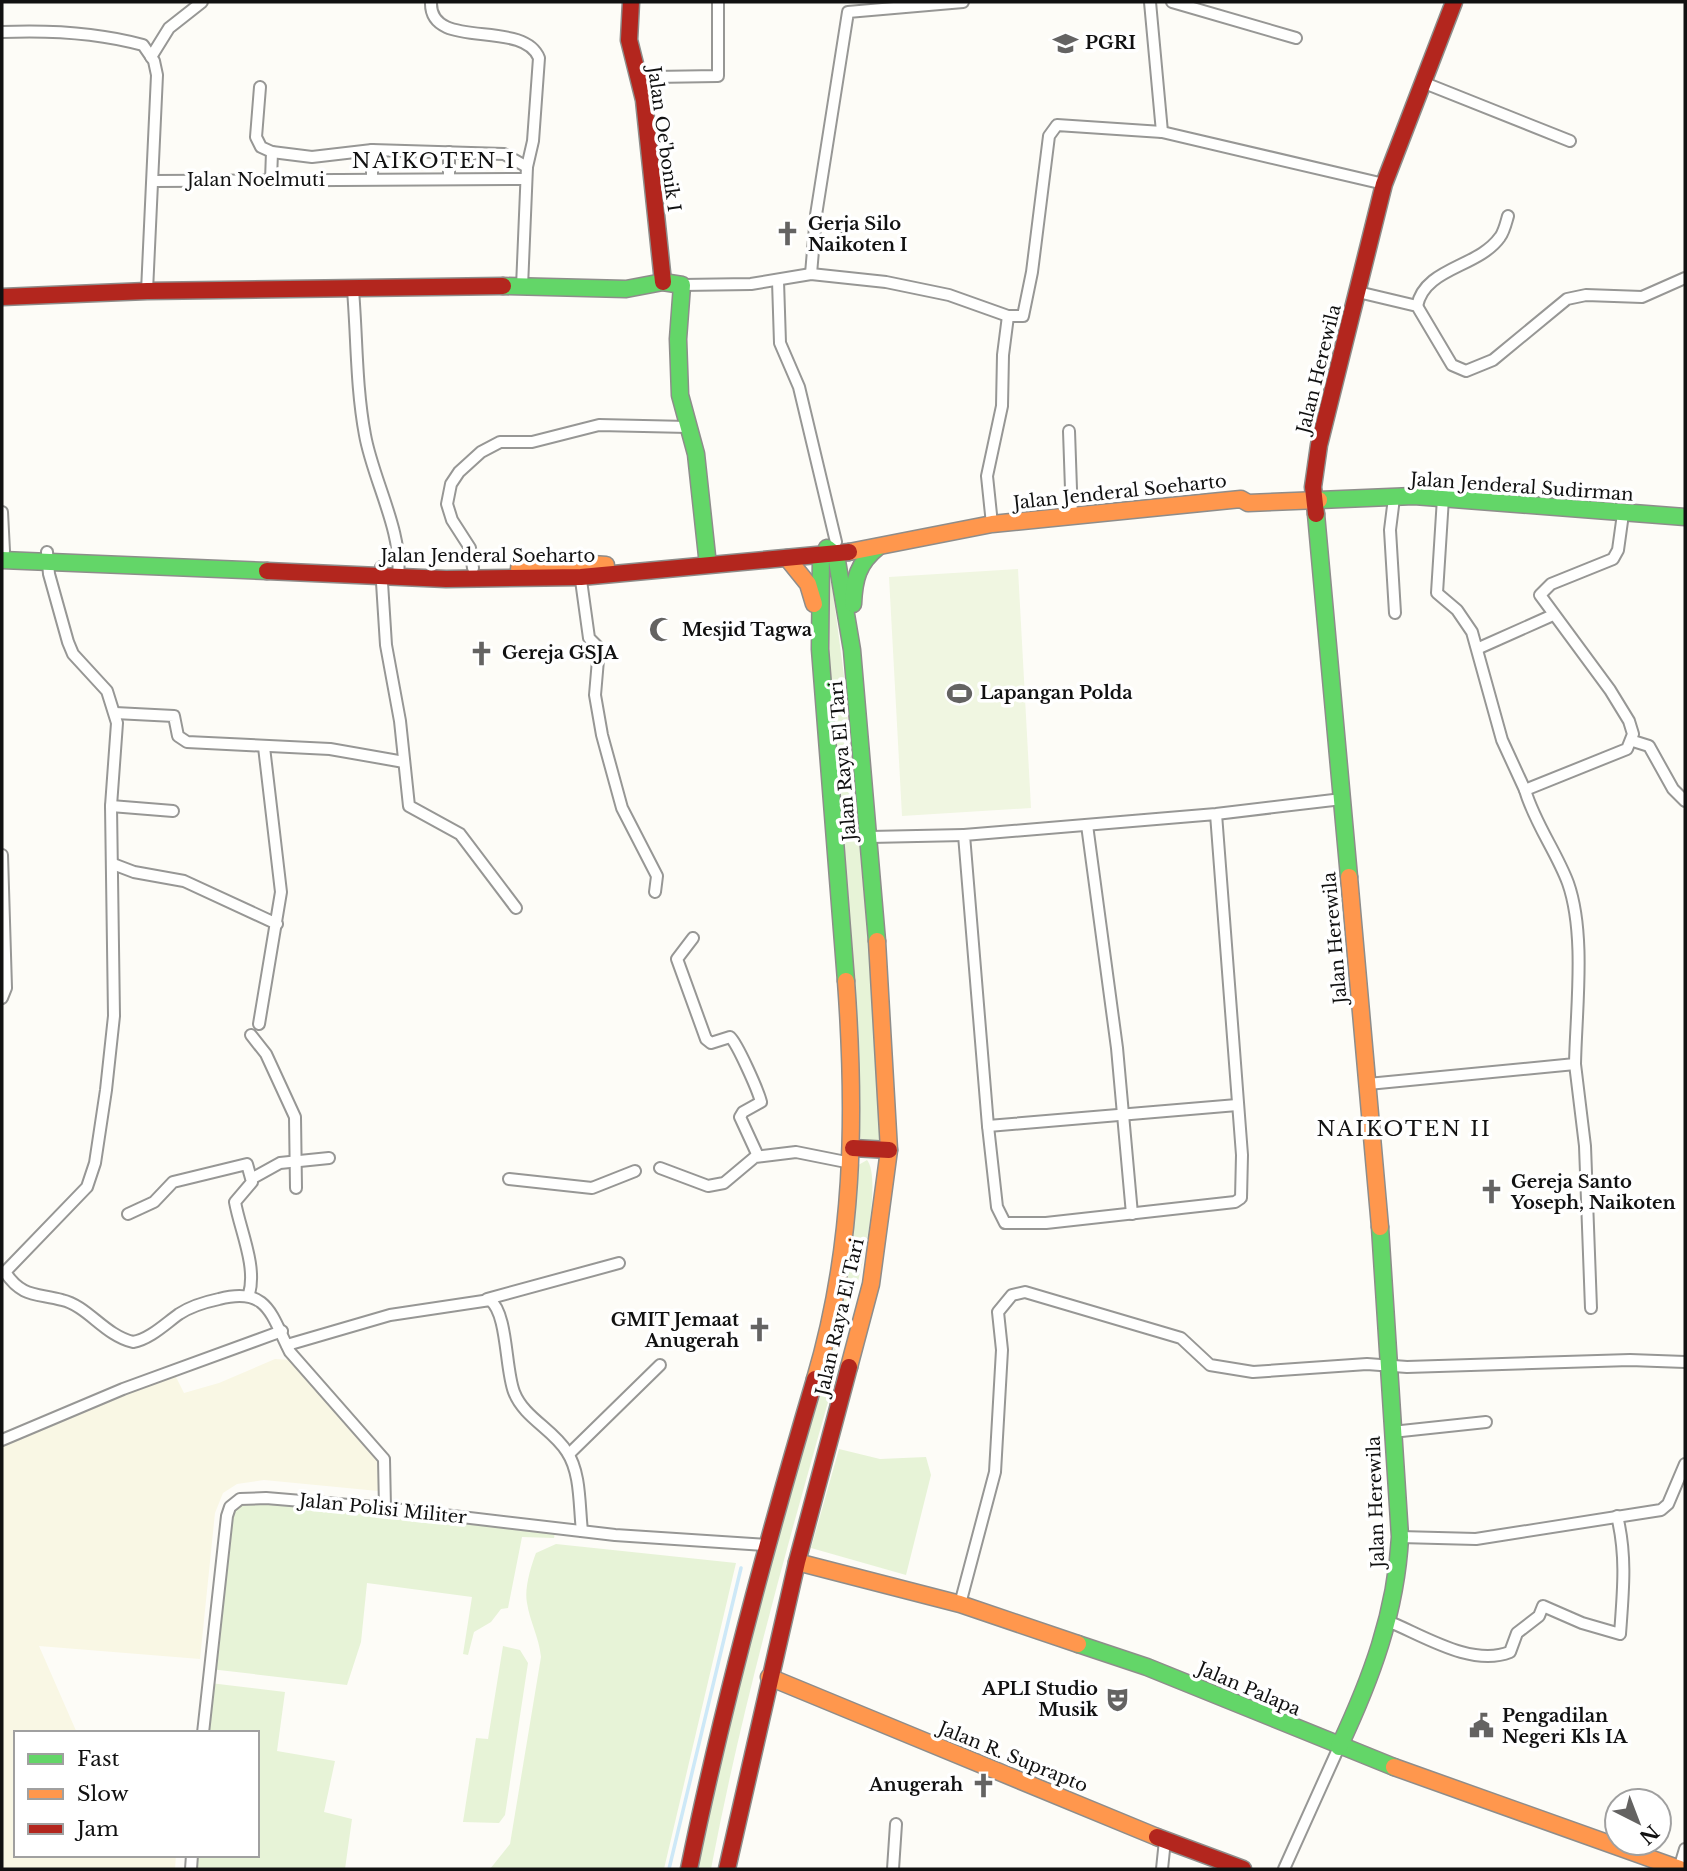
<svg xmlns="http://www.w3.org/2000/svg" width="1687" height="1871" font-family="'Libre Baskerville',serif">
  <rect width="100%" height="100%" fill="#fdfcf7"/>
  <!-- farmland -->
  <polygon fill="#f9f7e4" points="275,1359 292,1360 381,1462 378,1491 264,1480 237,1484 223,1493 215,1513 200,1659 39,1646 77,1733 16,1733 16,1855 176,1855 175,1869 2,1869 2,1441 173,1371 184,1393 219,1383"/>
  <!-- green -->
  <g fill="#e7f3d7">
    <polygon points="823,577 829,577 832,585 844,676 874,1006 881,1135 877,1143 863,1143 859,1135"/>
    <path d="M867,1160C883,1179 860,1292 846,1314L835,1312L855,1167Z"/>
    <path d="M835,1348L841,1356C793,1526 744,1695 711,1869H691L734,1674L830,1353Z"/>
    <polygon points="839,1449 880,1459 926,1457 931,1475 906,1575 811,1548"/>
    <polygon points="266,1504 555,1533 554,1538 522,1537 508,1608 501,1609 491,1622 474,1632 468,1655 463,1654 472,1597 367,1583 361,1642 347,1685 210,1669 230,1512 238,1506"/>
    <path d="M556,1544L736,1563L664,1869H490L510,1844L541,1657C539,1637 530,1622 527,1603C524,1589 531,1566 536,1553Z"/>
    <polygon points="503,1646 520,1650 528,1663 505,1815 499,1823 463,1822 476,1738 488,1739"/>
    <polygon points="210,1683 285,1692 277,1751 335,1761 324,1812 352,1819 345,1869 193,1869 194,1855 257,1855 257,1733 206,1733"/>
  </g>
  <!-- pitch -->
  <polygon fill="#f0f6e1" points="1018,569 1031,808 902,816 889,577"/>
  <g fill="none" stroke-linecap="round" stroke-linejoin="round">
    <!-- stream -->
    <polyline stroke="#cde8f7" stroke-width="3.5" points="669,1869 741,1568"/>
    <defs>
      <g id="street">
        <path d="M431,2C429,52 523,18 539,58L533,141L527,167L522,287"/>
        <polyline points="1150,2 1162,132"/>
        <polyline points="1172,2 1296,38"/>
        <path d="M2,32C50,30 96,32 143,45L154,61L157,75L147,291"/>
        <polyline points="151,57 169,28 202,2"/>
        <polyline points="639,74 653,77 718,76 718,2"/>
        <polyline points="1422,82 1570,141"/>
        <polyline points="260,87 256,137 261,147 272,152 312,157 372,150 504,154 527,167"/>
        <polyline points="372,150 372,179"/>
        <polyline points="449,179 449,152"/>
        <polyline points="271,180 272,152"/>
        <polyline points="153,181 526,179"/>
        <polyline points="811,274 816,215 848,12 963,2"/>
        <polyline points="778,281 780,343 799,387 836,542"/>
        <polyline points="682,285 751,284 811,274 886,282 949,295 1008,316 1023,316 1032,272 1049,136 1057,125 1162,132 1384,184"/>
        <path d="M353,290C357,338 356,387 365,435C373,480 403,532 398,576"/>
        <polyline points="1358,292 1417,306 1452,365 1466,371 1493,360 1567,299 1586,295 1642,297 1685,278"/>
        <path d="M1417,306C1425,267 1478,268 1500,237C1504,232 1506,223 1508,216"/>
        <polyline points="1069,431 1072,518"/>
        <polyline points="1394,498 1390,530 1395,613"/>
        <polyline points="1443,498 1437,593 1457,610 1472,632 1502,740 1525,790"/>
        <polyline points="2,512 4,551"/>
        <polyline points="992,524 987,476 1002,406 1003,355 1008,316"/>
        <path d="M47,552L49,574L68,642L73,654L107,691L117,723L111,806L114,1016L106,1090L95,1163L87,1187L5,1272C22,1298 37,1293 62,1300C88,1306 104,1335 133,1342C150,1339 165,1324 179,1314C191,1306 205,1302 219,1299C268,1286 271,1315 290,1352L384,1459L385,1508"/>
        <polyline points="381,567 386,645 400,721 409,806 460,834 516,908"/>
        <polyline points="473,568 470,548 452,520 447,504 451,484 459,472 481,452 500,442 532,442 599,425 688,427"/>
        <polyline points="580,573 589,638 599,648 595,695 602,735 622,808 657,876 655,892"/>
        <polyline points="1479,648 1553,615"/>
        <polyline points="115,713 174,716 178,736 187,742 330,749 404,762"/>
        <polyline points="1633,741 1649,746 1673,789 1685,801"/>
        <polyline points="111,806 173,811"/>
        <polyline points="1216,814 1242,1155 1241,1198 1235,1202 1046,1223 1005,1223 997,1207 988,1126 964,835 1216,814 1342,799"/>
        <polyline points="1087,825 1117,1048 1132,1214"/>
        <polyline points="870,837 964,835"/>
        <polyline points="2,855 6,988 2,998"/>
        <polyline points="113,864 134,872 184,881 277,924"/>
        <path d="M693,938L677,959L706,1039L711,1043L730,1037C737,1043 758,1090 761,1102L743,1112L740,1117L758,1156"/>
        <polyline points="259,1024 281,892 264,747"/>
        <polyline points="251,1035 266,1054 295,1117 296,1188"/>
        <polyline points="1575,1064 1585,1146 1591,1308"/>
        <path d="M1368,1084L1575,1064C1576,1010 1586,934 1568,883C1556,851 1535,824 1525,790L1627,749L1633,734L1629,721L1610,690L1540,595L1551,584L1613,559L1618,550L1623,514"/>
        <polyline points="988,1126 1237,1105"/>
        <polyline points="660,1168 708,1186 724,1183 755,1157 796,1152 851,1163"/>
        <polyline points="253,1178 280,1163 329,1158"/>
        <polyline points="509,1179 592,1188 635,1171"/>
        <path d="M128,1214L154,1202L173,1182L247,1164L252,1182L235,1202C240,1230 257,1266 249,1294"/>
        <polyline points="487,1299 619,1263"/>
        <path d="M287,1345L390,1315L490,1300C508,1314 505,1369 514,1392C524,1418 553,1429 567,1452C581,1473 579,1506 582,1531"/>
        <polyline points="1392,1432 1486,1422"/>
        <polyline points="2,1440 123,1389 282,1331"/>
        <polyline points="569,1454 660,1365"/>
        <polyline points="1400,1537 1476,1539 1661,1510 1668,1504 1685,1464"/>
        <polyline points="960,1604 995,1472 1002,1350 998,1312 1012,1295 1025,1292 1181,1338 1210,1365 1253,1372 1367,1364 1407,1367 1630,1360 1685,1362"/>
        <path d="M1390,1622C1424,1636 1472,1667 1510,1652L1517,1633L1539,1616L1543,1606L1582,1623L1620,1634C1623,1593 1627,1556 1617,1516"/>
        <polyline points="203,1733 227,1516 230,1507 240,1499 266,1498 385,1508 615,1535 766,1545"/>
        <polyline points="191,1869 192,1855"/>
        <polyline points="893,1869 896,1824"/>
        <polyline points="1162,1869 1165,1840"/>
        <polyline points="1284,1869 1339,1747"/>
        <polyline points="1679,1869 1685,1849"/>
      </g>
      <g id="fast">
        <polyline points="503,286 626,289 663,282 682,285 678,339 680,395 696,454 707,556"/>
        <polyline points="1319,500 1414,496 1685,517"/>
        <polyline points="1316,514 1349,877"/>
        <polyline points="827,548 836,555 852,650 877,941"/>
        <polyline points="828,550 821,556 820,649 846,981"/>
        <polyline points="2,560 267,571"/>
        <path d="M853,604C854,579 858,563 878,547"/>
        <polyline points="1078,1644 1147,1667 1394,1767"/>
        <path d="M1339,1747C1371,1679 1396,1613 1400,1537L1380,1227"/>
      </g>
      <g id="slow">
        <polyline points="849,552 992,524 1241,499 1248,503 1319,500"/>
        <polyline points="787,558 808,584 814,604"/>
        <polyline points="519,568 578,563 606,565"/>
        <polyline points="1349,877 1380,1227"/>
        <polyline points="849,1367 871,1284 889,1150 877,941"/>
        <path d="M815,1379C854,1248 856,1117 846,981"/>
        <polyline points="797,1562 960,1604 1078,1644"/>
        <polyline points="769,1677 1157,1837"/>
        <polyline points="1394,1767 1680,1869"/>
      </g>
      <g id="jam">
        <polyline points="631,2 629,40 644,100 663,282"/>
        <polyline points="2,297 147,291 503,286"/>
        <polyline points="1316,514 1313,487 1319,445 1384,184 1454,2"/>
        <polyline points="267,571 446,579 581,577 849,552"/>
        <polyline points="853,1148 889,1150"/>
        <polyline points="1157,1837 1243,1869"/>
        <path d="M689,1869C723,1703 767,1541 815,1379"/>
        <polyline points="727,1869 797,1562 849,1367"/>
      </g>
    </defs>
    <!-- street casing -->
    <use href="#street" stroke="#979795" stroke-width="14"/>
    <!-- fast casing -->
    <use href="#fast" stroke="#8e8d8b" stroke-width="19"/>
    <!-- slow casing -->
    <use href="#slow" stroke="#8e8d8b" stroke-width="19"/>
    <!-- jam casing -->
    <use href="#jam" stroke="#8e8d8b" stroke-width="19"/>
    <!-- street -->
    <use href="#street" stroke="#fffffe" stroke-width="10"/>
    <!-- fast -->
    <use href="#fast" stroke="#63d668" stroke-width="16"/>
    <!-- slow -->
    <use href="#slow" stroke="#ff974d" stroke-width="16"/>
    <!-- jam -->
    <use href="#jam" stroke="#b3261e" stroke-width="16"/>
  </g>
  <!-- icons -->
  <defs>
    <symbol id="university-bare" viewBox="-9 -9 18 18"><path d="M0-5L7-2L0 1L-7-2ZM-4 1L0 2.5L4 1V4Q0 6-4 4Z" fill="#646362" stroke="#fff" stroke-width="2.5" paint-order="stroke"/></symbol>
    <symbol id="church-bare" viewBox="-9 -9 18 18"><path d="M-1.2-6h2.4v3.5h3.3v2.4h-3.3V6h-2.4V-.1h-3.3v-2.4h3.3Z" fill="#646362" stroke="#fff" stroke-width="2.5" paint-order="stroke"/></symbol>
    <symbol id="mosque-bare" viewBox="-9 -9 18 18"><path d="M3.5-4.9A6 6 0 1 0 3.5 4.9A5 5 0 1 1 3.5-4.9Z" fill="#646362" stroke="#fff" stroke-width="2.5" paint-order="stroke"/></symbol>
    <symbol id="stadium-bare" viewBox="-9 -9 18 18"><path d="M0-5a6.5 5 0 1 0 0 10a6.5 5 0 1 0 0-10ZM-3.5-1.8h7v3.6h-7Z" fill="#646362" stroke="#fff" stroke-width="2.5" paint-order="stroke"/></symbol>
    <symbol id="theatre-bare" viewBox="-9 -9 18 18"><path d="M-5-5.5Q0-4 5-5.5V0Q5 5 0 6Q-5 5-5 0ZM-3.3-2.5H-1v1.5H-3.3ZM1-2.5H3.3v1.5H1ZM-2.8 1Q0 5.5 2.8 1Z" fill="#646362" stroke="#fff" stroke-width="2.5" paint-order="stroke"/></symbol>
    <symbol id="civic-bare" viewBox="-9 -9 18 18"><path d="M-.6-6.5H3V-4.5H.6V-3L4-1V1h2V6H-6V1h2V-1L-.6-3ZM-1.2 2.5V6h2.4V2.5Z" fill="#646362" stroke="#fff" stroke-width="2.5" paint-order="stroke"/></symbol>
  </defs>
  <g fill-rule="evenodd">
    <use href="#university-bare" x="1048" y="26" width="35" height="35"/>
    <use href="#church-bare" x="770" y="216" width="35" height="35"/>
    <use href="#mosque-bare" x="644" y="612" width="35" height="35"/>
    <use href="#church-bare" x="464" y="636" width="35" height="35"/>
    <use href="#stadium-bare" x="942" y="676" width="35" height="35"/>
    <use href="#church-bare" x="1474" y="1174" width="35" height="35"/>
    <use href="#church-bare" x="742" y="1312" width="35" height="35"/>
    <use href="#theatre-bare" x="1100" y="1682" width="35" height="35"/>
    <use href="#civic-bare" x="1464" y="1708" width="35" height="35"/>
    <use href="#church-bare" x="966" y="1768" width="35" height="35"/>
  </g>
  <g text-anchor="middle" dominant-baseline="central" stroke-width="7" stroke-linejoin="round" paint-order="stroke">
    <!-- poi labels -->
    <g font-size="18" font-weight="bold" fill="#111" stroke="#fff" text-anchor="start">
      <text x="1085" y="43">PGRI</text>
      <text x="808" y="224">Gerja Silo<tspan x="808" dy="21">Naikoten I</tspan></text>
      <text x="682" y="630">Mesjid Tagwa</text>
      <text x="502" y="653">Gereja GSJA</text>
      <text x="980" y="693">Lapangan Polda</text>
      <text x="1511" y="1182">Gereja Santo<tspan x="1511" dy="21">Yoseph, Naikoten</tspan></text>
      <text x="739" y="1320" text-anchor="end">GMIT Jemaat<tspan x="739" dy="21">Anugerah</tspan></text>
      <text x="1098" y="1689" text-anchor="end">APLI Studio<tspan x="1098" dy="21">Musik</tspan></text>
      <text x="1502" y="1716">Pengadilan<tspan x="1502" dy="21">Negeri Kls IA</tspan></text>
      <text x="963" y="1785" text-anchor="end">Anugerah</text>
    </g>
    <!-- street labels -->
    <g font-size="18" fill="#111" stroke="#fff">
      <text transform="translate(664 139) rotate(82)">Jalan Oe'bonik I</text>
      <text x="256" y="180">Jalan Noelmuti</text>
      <text transform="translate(1319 369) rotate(-76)">Jalan Herewila</text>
      <text transform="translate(1522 487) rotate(4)">Jalan Jenderal Sudirman</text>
      <text transform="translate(1120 492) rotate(-6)">Jalan Jenderal Soeharto</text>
      <text x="488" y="556">Jalan Jenderal Soeharto</text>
      <text transform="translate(843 761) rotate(-95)">Jalan Raya El Tari</text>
      <text transform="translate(1335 938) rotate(-95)">Jalan Herewila</text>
      <text transform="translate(840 1317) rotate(-77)">Jalan Raya El Tari</text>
      <text transform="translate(1376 1502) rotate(-92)">Jalan Herewila</text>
      <text transform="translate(383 1509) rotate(6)">Jalan Polisi Militer</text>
      <text transform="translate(1249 1689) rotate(23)">Jalan Palapa</text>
      <text transform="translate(1013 1757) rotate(22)">Jalan R. Suprapto</text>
    </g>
    <!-- quarter labels -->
    <g font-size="21" letter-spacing="2" fill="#111" stroke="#fff">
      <text x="434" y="161">NAIKOTEN I</text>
      <text x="1404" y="1129">NAIKOTEN II</text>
    </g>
  </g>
  <!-- border -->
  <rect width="1687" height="1871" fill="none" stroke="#111111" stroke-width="7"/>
  <!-- legend -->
  <rect x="14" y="1731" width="245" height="126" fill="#ffffff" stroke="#a0a0a0" stroke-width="2"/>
  <rect x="28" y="1754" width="35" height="10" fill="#63d668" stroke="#a0a0a0" stroke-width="2"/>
  <text x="77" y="1766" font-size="21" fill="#111111">Fast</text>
  <rect x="28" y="1789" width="35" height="10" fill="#ff974d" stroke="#a0a0a0" stroke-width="2"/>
  <text x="77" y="1801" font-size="21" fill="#111111">Slow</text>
  <rect x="28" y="1824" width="35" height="10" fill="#b3261e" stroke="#a0a0a0" stroke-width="2"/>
  <text x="77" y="1836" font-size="21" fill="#111111">Jam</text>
  <!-- north arrow -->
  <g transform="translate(1638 1822) rotate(138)"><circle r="33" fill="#ffffff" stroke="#a0a0a0" stroke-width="2"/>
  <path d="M0-5L12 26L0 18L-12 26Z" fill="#646362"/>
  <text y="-10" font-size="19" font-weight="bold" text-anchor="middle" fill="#111111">N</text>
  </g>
</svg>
